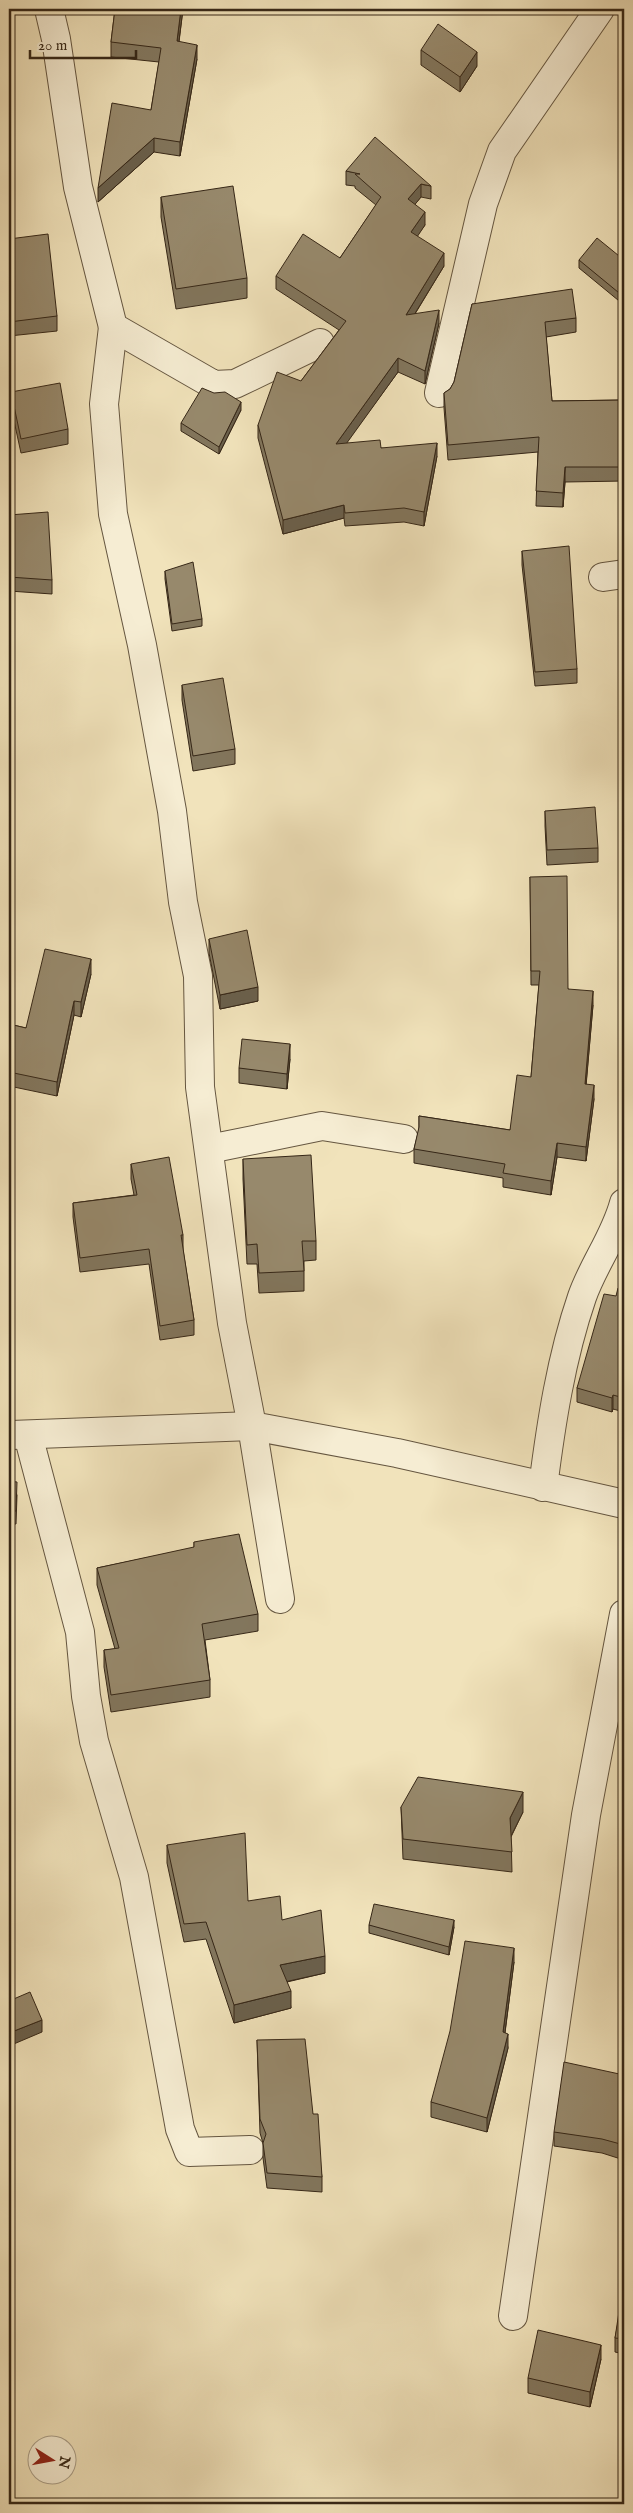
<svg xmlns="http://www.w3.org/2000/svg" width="633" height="2513" font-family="'IM FELL English',serif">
  <rect width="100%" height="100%" fill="#f1e3bb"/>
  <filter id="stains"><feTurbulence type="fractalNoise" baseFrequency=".004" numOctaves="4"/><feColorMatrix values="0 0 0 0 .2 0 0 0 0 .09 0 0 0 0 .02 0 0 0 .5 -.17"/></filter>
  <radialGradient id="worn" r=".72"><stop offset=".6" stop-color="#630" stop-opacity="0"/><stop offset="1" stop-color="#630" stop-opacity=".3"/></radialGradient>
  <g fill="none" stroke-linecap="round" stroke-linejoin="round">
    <defs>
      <g id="minor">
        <polyline points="49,9 56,39 78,187 113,327 214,385 235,384 320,343"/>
        <polyline points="113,327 104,404 113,514 142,645 172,811 183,902 198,976 200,1087 232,1323 252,1426 397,1453 624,1504"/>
        <polyline points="439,393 483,204 502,151 600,9"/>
        <polyline points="603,577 624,574"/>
        <polyline points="209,1149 322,1126 404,1139"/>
        <polyline points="11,1435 252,1426 280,1599"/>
        <polyline points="28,1435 80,1632 86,1696 94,1741 134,1877 180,2129 189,2152 250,2150"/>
        <path d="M543,1487C551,1424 561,1358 582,1297C593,1265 615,1237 624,1203"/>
        <polyline points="513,2316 586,1815 624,1614"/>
      </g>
    </defs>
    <!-- minor casing -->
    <use href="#minor" stroke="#655640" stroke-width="30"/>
    <!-- minor -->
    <use href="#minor" stroke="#f6edd3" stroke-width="28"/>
  </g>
  <!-- wall -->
  <g fill="#82765d" stroke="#362717">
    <polygon points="115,9 183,9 179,42 197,59 180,156 154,152 98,202 151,110 159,62 111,57 111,42"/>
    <polygon points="421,50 477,66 460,92 421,65"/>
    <polygon points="346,171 431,186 431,199 421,197 415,204 425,225 417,236 444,266 415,314 439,323 425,384 398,372 346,443 437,456 424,526 404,522 345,526 344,518 283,534 258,438 258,425 301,381 339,330 276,289 276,276 340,258 376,205 355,188 355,186 346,185"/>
    <polygon points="161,197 247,278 247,298 176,309 161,217"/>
    <polygon points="9,239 57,316 57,331 9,336"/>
    <polygon points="579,260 624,260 624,305 579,268"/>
    <polygon points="472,304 576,318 576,332 546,337 552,401 624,400 624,481 565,482 563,507 536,506 538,452 448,460 444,408 444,393 450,389 454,382"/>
    <polygon points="11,392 68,429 68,444 21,453 11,407"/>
    <polygon points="241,410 219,454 181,431 181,423"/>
    <polygon points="9,515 52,580 52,594 9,591"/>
    <polygon points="522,551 577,669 577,683 535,686 522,565"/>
    <polygon points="165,571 202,619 202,626 172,631 165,579"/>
    <polygon points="182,685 235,749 235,764 193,771 182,700"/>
    <polygon points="545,811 598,848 598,862 547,865 545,826"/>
    <polygon points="530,877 568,989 593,1005 586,1084 594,1099 586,1161 557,1157 551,1195 503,1187 503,1178 414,1163 414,1149 419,1129 419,1116 510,1130 531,1077 539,985 531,985"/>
    <polygon points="209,939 258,1001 220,1009 209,953"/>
    <polygon points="91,974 81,1017 74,1015 57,1096 9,1086 9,1024 26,1028"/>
    <polygon points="290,1059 287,1089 239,1083 239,1068"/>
    <polygon points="243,1159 316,1241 316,1260 304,1261 304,1291 259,1293 257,1264 247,1264 243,1179"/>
    <polygon points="131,1164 183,1235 183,1250 194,1320 194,1335 160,1340 149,1264 80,1272 73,1217 73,1203 134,1195 131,1179"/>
    <polygon points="624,1290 624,1412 613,1409 612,1412 577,1402 577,1388 616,1296"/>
    <polygon points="9,1481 17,1495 16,1524 9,1524"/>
    <polygon points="194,1542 258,1614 258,1631 205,1640 210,1680 210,1697 111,1712 104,1667 104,1650 115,1649 97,1585 97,1568 194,1548"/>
    <polygon points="401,1807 523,1812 511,1837 512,1872 403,1859"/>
    <polygon points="167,1845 248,1901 282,1920 325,1973 287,1982 291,2008 234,2023 206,1939 184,1942 167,1863"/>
    <polygon points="369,1925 454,1927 449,1955 369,1933"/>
    <polygon points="514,1962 505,2033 508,2048 487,2132 431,2117 431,2102"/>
    <polygon points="257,2040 313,2114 322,2177 322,2192 267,2188 263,2158 263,2143 260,2133"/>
    <polygon points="624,2075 624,2160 602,2153 554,2146 554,2132"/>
    <polygon points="624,2292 624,2354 615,2352 615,2338"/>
    <polygon points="601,2359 590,2407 528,2393 528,2378"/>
  </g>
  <!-- shaded-wall -->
  <g fill="#6a604c" stroke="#362717">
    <polygon points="181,9 183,9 177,56 177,41"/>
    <polygon points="197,45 197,59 180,156 180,142"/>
    <polygon points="477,52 477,66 460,92 460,77"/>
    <polygon points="154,138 154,152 98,202 98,188"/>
    <polygon points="421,184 421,197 408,213 408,199"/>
    <polygon points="425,212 425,225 411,246 411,232"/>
    <polygon points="444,253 444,266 406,328 406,315"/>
    <polygon points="439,310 439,323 425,384 425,371"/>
    <polygon points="398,358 398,372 336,458 336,444"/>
    <polygon points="241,402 241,410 219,454 219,447"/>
    <polygon points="437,443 437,456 424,526 424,512"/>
    <polygon points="565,467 565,482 563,507 563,493"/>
    <polygon points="344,505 344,518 283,534 283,520"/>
    <polygon points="91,959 91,974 81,1017 81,1002"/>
    <polygon points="258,987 258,1001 220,1009 220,995"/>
    <polygon points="593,991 593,1005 585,1098 585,1084"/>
    <polygon points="74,1001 74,1015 57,1096 57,1082"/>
    <polygon points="290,1044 290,1059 287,1089 287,1074"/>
    <polygon points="594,1085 594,1099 586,1161 586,1147"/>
    <polygon points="557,1143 557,1157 551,1195 551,1181"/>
    <polygon points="613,1395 613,1409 612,1412 612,1398"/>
    <polygon points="523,1792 523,1812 510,1838 510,1818"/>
    <polygon points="454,1920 454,1927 449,1955 449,1947"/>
    <polygon points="514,1948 514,1962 503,2047 503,2032"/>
    <polygon points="325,1956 325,1973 280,1983 280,1965"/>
    <polygon points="291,1991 291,2008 234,2023 234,2005"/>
    <polygon points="42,2020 42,2032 9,2046 9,2033"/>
    <polygon points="508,2034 508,2048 487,2132 487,2118"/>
    <polygon points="601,2345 601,2359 590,2407 590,2392"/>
  </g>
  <!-- building -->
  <g fill="#97896c" stroke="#362717">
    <polygon points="115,9 181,9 177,41 197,45 180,142 154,138 98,188 112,103 151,110 161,48 111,42"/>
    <polygon points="438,24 477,52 460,77 421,50"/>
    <polygon points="375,137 431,186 421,184 408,199 425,212 411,232 444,253 406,315 439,310 425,371 398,358 336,444 380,440 381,448 437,443 424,512 404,508 345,513 344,505 283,520 258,425 277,372 301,381 346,321 276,276 303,234 340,258 381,197 355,174 360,174 346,171"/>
    <polygon points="233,186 247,278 176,289 161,197"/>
    <polygon points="48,234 57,316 9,322 9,239"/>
    <polygon points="597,238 624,260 624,297 579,260"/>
    <polygon points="572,289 576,318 545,322 552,401 624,400 624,467 565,467 563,493 536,491 539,437 448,445 444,393 450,389 454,382 472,304"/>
    <polygon points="60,383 68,429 21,439 11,392"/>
    <polygon points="202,388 214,393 225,392 241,402 219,447 181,423"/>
    <polygon points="48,512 52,580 9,577 9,515"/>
    <polygon points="569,546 577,669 535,672 522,551"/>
    <polygon points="193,562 202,619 172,624 165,571"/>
    <polygon points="223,678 235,749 193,756 182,685"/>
    <polygon points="595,807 598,848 547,850 545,811"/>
    <polygon points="567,876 568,989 593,991 585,1084 594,1085 586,1147 557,1143 551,1181 503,1173 505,1164 414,1149 419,1127 419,1116 510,1130 517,1075 531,1077 540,971 531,971 530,877"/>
    <polygon points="247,930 258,987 220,995 209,939"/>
    <polygon points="45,949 91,959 81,1002 74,1001 57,1082 9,1072 9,1024 26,1028"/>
    <polygon points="242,1039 290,1044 287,1074 239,1068"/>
    <polygon points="311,1155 316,1241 302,1241 304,1271 259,1273 257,1244 247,1245 243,1159"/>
    <polygon points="169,1157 183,1235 181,1235 194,1320 160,1326 149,1249 80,1258 73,1203 137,1195 131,1164"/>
    <polygon points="618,1288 624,1290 624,1398 613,1395 612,1398 577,1388 604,1294 616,1296"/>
    <polygon points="9,1481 17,1482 16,1511 9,1511"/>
    <polygon points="239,1534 258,1614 202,1624 210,1680 111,1695 104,1650 119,1648 97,1568 194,1547 194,1542"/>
    <polygon points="418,1777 523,1792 510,1818 512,1852 403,1839 401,1807"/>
    <polygon points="245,1833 248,1901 280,1896 282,1920 321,1910 325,1956 280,1965 291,1991 234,2005 206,1922 184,1924 167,1845"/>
    <polygon points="374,1904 454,1920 449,1947 369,1925"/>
    <polygon points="465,1941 514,1948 503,2032 508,2034 487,2118 431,2102 450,2031"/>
    <polygon points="30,1992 42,2020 9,2033 9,2001"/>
    <polygon points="305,2039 313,2114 318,2114 322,2177 267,2173 263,2143 266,2134 260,2119 257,2040"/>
    <polygon points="564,2062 624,2075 624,2145 602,2139 554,2132"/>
    <polygon points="622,2292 624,2292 624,2339 615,2338"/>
    <polygon points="538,2330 601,2345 590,2392 528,2378"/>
  </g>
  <!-- margin -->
  <rect width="633" height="2513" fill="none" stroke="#f1e3bb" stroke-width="30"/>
  <rect x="10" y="10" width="613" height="2493" fill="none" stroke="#362717" stroke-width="2.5"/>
  <rect x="15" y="15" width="603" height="2483" fill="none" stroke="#362717"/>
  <!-- north arrow -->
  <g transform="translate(52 2460) rotate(101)"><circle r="24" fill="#f6edd3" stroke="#a99e88"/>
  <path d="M0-4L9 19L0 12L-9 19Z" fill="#8f2418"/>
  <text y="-8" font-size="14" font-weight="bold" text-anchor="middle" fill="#362717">N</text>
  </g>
  <!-- scale -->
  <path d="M30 50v8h106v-8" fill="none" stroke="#362717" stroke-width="2.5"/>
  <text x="38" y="50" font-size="15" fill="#362717" stroke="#f6edd3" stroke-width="4" paint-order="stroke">20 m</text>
  <rect width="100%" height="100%" filter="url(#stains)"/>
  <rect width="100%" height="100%" fill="url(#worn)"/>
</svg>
